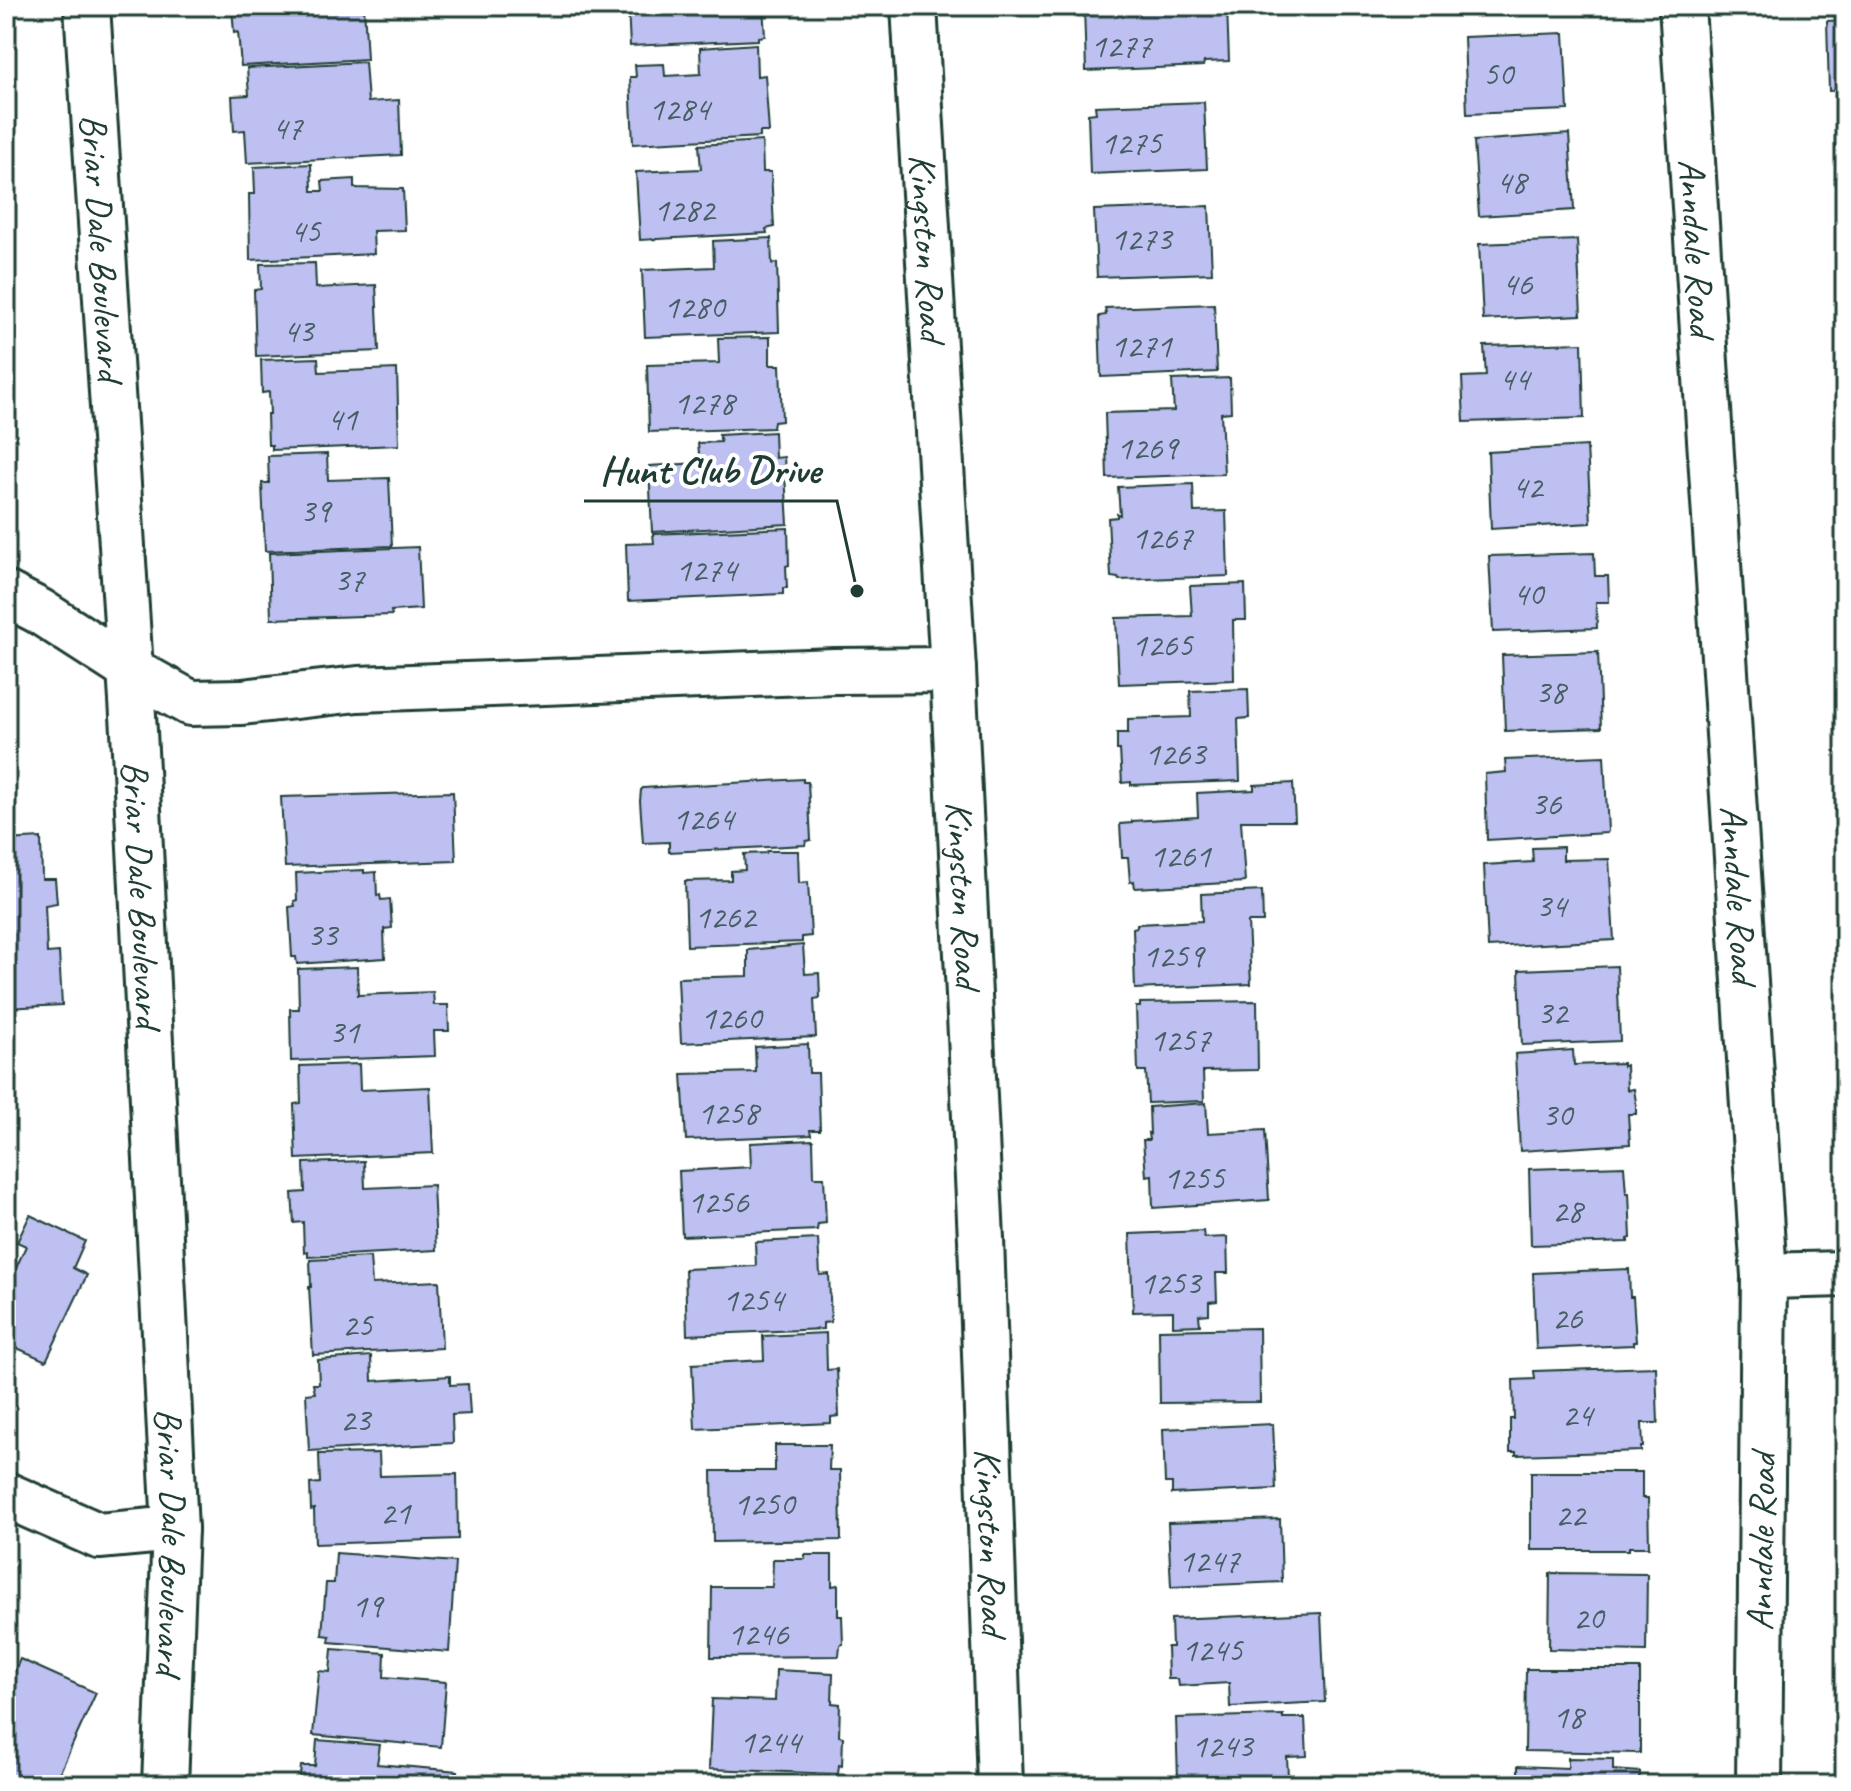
<svg xmlns="http://www.w3.org/2000/svg" width="1851" height="1791" font-family="Caveat,sans-serif">
  <rect width="100%" height="100%" fill="#fff"/>
  <filter id="ink" filterUnits="userSpaceOnUse"><feTurbulence type="fractalNoise" baseFrequency=".0125" numOctaves="2"/><feDisplacementMap in="SourceGraphic" scale="16" xChannelSelector="R" yChannelSelector="G"/><feConvolveMatrix kernelMatrix="1 2 1 2 8 2 1 2 1" color-interpolation-filters="sRGB"/></filter>
  <g filter="url(#ink)">
    <!-- building -->
    <g fill="#bec0f2" stroke="#1f3d34" stroke-width="2">
      <polygon points="243,6 364,6 367,59 241,66 238,32 234,33 232,7"/>
      <polygon points="628,6 763,6 765,36 758,37 758,40 630,46"/>
      <polygon points="1084,6 1227,6 1229,61 1204,62 1203,66 1086,71"/>
      <polygon points="1466,6 1517,6 1466,8"/>
      <polygon points="1845,20 1845,90 1829,91 1827,21"/>
      <polygon points="1564,33 1568,110 1467,114 1464,37"/>
      <polygon points="756,44 757,76 765,75 769,132 760,132 760,137 633,144 630,77 636,77 635,65 664,64 665,76 701,74 700,48"/>
      <polygon points="365,62 368,102 399,100 401,155 247,163 245,130 234,131 232,96 249,95 247,68"/>
      <polygon points="1204,102 1207,169 1090,174 1088,114 1096,113 1095,106"/>
      <polygon points="1569,134 1574,210 1479,216 1474,141"/>
      <polygon points="762,141 763,172 771,172 774,227 766,229 767,233 640,240 636,172 701,169 699,145"/>
      <polygon points="311,164 312,191 323,191 322,181 354,179 354,188 403,189 405,230 373,231 374,254 250,260 249,194 255,194 254,167"/>
      <polygon points="1841,170 1845,170 1845,192 1842,192"/>
      <polygon points="1209,206 1212,273 1097,277 1094,210"/>
      <polygon points="771,238 772,264 777,263 779,332 645,337 642,270 714,267 713,241"/>
      <polygon points="1577,240 1581,315 1483,320 1479,244"/>
      <polygon points="315,263 316,288 376,285 379,351 256,356 254,290 261,289 260,264"/>
      <polygon points="1214,304 1217,372 1101,377 1099,316 1106,315 1105,308"/>
      <polygon points="770,337 770,365 780,365 782,421 774,422 773,428 649,432 647,365 719,363 718,338"/>
      <polygon points="1582,343 1584,418 1464,422 1462,377 1486,376 1484,346"/>
      <polygon points="318,358 319,372 397,369 399,445 272,450 272,445 268,445 267,414 270,414 269,392 262,393 261,360"/>
      <polygon points="1230,378 1231,412 1221,413 1224,474 1107,478 1105,413 1174,411 1172,380"/>
      <polygon points="774,432 775,458 784,457 788,524 652,532 649,466 700,463 698,443 721,442 719,435"/>
      <polygon points="1587,446 1591,523 1491,529 1488,452"/>
      <polygon points="327,454 328,480 389,478 392,546 265,551 262,483 269,483 268,456"/>
      <polygon points="1193,484 1194,512 1226,511 1228,576 1119,580 1118,578 1111,577 1108,518 1117,517 1117,514 1120,515 1118,487"/>
      <polygon points="788,528 789,565 786,566 787,588 783,588 783,594 628,601 626,544 654,543 653,534"/>
      <polygon points="418,547 421,609 391,611 392,615 271,619 269,553"/>
      <polygon points="1594,553 1595,576 1608,576 1609,602 1596,602 1597,628 1493,632 1489,556"/>
      <polygon points="1245,584 1246,620 1233,620 1234,680 1119,684 1116,618 1192,616 1190,586"/>
      <polygon points="1598,652 1601,728 1505,731 1502,655"/>
      <polygon points="1248,689 1249,718 1238,719 1240,781 1131,785 1131,782 1122,783 1120,750 1117,750 1117,733 1128,733 1128,719 1191,717 1190,691"/>
      <polygon points="1604,756 1608,831 1607,833 1487,840 1485,774 1506,772 1505,760"/>
      <polygon points="803,779 803,782 808,782 811,840 806,841 805,845 669,852 669,842 643,843 640,801 641,790 643,788"/>
      <polygon points="1293,783 1295,821 1241,821 1245,882 1135,888 1134,881 1130,882 1128,857 1122,857 1120,824 1132,823 1132,821 1198,817 1197,793 1254,790 1254,785"/>
      <polygon points="453,792 456,861 285,867 281,797"/>
      <polygon points="41,838 42,879 55,879 57,903 45,905 47,953 59,952 62,1005 6,1008 6,840"/>
      <polygon points="1563,847 1563,860 1609,859 1614,940 1488,947 1484,865 1533,862 1532,848"/>
      <polygon points="767,851 798,851 799,883 808,882 811,936 802,937 802,942 687,946 685,881 731,880 731,871 745,870 744,854 766,853"/>
      <polygon points="364,870 364,873 376,872 377,896 380,895 381,900 390,899 392,928 384,929 385,958 297,964 296,957 292,957 289,907 295,906 294,901 297,900 296,873"/>
      <polygon points="1262,891 1263,922 1248,922 1251,984 1135,989 1133,928 1137,927 1137,924 1202,921 1201,894"/>
      <polygon points="803,945 805,974 819,973 820,998 814,999 816,1037 681,1043 678,978 748,976 748,950"/>
      <polygon points="1617,966 1620,1041 1522,1045 1519,970"/>
      <polygon points="357,967 358,995 433,992 434,1005 448,1005 449,1031 434,1031 435,1056 291,1061 290,1009 299,1009 298,969"/>
      <polygon points="1257,1001 1258,1070 1203,1071 1204,1101 1148,1103 1146,1071 1138,1071 1136,1007 1140,1007 1140,1003"/>
      <polygon points="808,1044 809,1073 818,1073 820,1130 810,1130 811,1135 686,1140 682,1074 756,1072 755,1047"/>
      <polygon points="1573,1050 1574,1065 1623,1063 1623,1066 1626,1065 1627,1090 1634,1089 1636,1102 1636,1114 1628,1114 1630,1144 1520,1151 1515,1054"/>
      <polygon points="359,1064 360,1090 430,1087 433,1153 296,1159 294,1104 301,1103 300,1066"/>
      <polygon points="1206,1103 1208,1133 1265,1130 1269,1200 1153,1208 1152,1175 1146,1176 1143,1140 1149,1140 1148,1133 1150,1134 1149,1107"/>
      <polygon points="813,1140 814,1177 824,1177 826,1223 818,1224 817,1230 682,1236 679,1171 751,1167 750,1143"/>
      <polygon points="364,1161 365,1188 433,1185 436,1250 308,1257 308,1252 304,1253 303,1222 294,1223 292,1193 305,1192 304,1163"/>
      <polygon points="1624,1166 1626,1193 1629,1193 1631,1238 1628,1239 1628,1242 1531,1245 1529,1169"/>
      <polygon points="30,1215 85,1241 73,1268 87,1275 46,1361 6,1343 6,1290 26,1246 17,1242"/>
      <polygon points="1203,1231 1204,1238 1227,1237 1228,1273 1216,1273 1217,1301 1209,1302 1209,1314 1199,1315 1200,1325 1173,1326 1173,1311 1133,1312 1130,1234"/>
      <polygon points="818,1239 820,1275 829,1274 831,1322 823,1323 823,1329 687,1335 685,1269 756,1266 755,1242"/>
      <polygon points="370,1257 372,1284 439,1281 442,1348 313,1355 309,1287 311,1287 310,1260"/>
      <polygon points="1629,1269 1630,1297 1633,1297 1636,1342 1633,1342 1633,1345 1536,1349 1533,1273"/>
      <polygon points="1259,1328 1260,1402 1160,1403 1159,1330"/>
      <polygon points="826,1333 827,1370 837,1369 839,1416 831,1417 831,1423 695,1429 692,1364 764,1360 763,1336"/>
      <polygon points="371,1356 372,1381 450,1376 450,1385 468,1384 470,1414 452,1415 453,1443 309,1451 306,1394 315,1393 313,1384 319,1384 318,1360"/>
      <polygon points="1656,1367 1658,1423 1642,1423 1643,1447 1641,1447 1641,1451 1516,1455 1516,1452 1510,1452 1510,1419 1514,1419 1513,1380 1535,1379 1534,1371"/>
      <polygon points="1273,1424 1276,1489 1172,1494 1172,1483 1165,1483 1163,1429"/>
      <polygon points="775,1445 830,1445 829,1470 840,1470 841,1540 713,1542 712,1471 775,1471"/>
      <polygon points="379,1453 380,1476 457,1474 458,1539 315,1544 314,1509 311,1510 310,1484 320,1483 319,1454"/>
      <polygon points="1531,1472 1642,1472 1642,1498 1648,1498 1649,1547 1629,1547 1629,1550 1531,1550"/>
      <polygon points="1280,1519 1282,1582 1171,1587 1168,1523"/>
      <polygon points="336,1553 455,1562 449,1652 329,1642 330,1636 322,1635 326,1583 334,1583"/>
      <polygon points="805,1555 832,1555 832,1586 838,1585 838,1616 842,1616 843,1644 840,1645 839,1656 711,1657 712,1587 772,1587 773,1559 805,1559"/>
      <polygon points="1550,1573 1647,1574 1646,1651 1549,1649"/>
      <polygon points="1321,1613 1325,1702 1230,1707 1229,1683 1179,1686 1178,1679 1168,1679 1167,1647 1172,1647 1171,1619"/>
      <polygon points="332,1649 385,1653 384,1677 446,1682 441,1747 313,1735 319,1671 330,1672"/>
      <polygon points="20,1659 96,1693 60,1772 76,1780 73,1785 6,1785 6,1691"/>
      <polygon points="1526,1669 1640,1669 1640,1753 1525,1751"/>
      <polygon points="776,1670 833,1673 832,1703 840,1704 839,1736 843,1737 842,1766 839,1765 838,1774 709,1769 712,1699 775,1701"/>
      <polygon points="1283,1715 1283,1718 1305,1718 1307,1756 1287,1757 1288,1776 1178,1779 1176,1718"/>
      <polygon points="317,1740 380,1745 377,1764 458,1771 457,1785 299,1785 301,1766 315,1766"/>
      <polygon points="1568,1758 1613,1759 1613,1770 1640,1772 1639,1785 1518,1785 1518,1766 1568,1768"/>
    </g>
    <g fill="none" stroke-linecap="round" stroke-linejoin="round">
      <defs>
        <g id="minor">
          <path id="s1" d="M87,6L134,731L175,1529L165,1785"/>
          <path id="s2" d="M1682,6L1764,1276L1759,1785"/>
          <polyline points="6,594 39,611 129,669 190,703 242,702 358,689 835,671 953,670"/>
          <polyline points="1764,1276 1845,1274"/>
          <polyline points="6,1495 99,1536 175,1529"/>
        </g>
        <g id="major">
          <path id="s3" d="M914,6L953,670L981,1239L1000,1785"/>
        </g>
      </defs>
      <!-- minor casing -->
      <use href="#minor" stroke="#1f3d34" stroke-width="50"/>
      <!-- major casing -->
      <use href="#major" stroke="#1f3d34" stroke-width="50"/>
      <!-- minor -->
      <use href="#minor" stroke="#fff" stroke-width="44"/>
      <!-- major -->
      <use href="#major" stroke="#fff" stroke-width="44"/>
    </g>
  </g>
  <g text-anchor="middle" dominant-baseline="central" stroke-width="8" stroke-linejoin="round" paint-order="stroke">
    <!-- number labels -->
    <g font-size="34" fill="#475e64">
      <text x="1121" y="45">1277</text>
      <text x="1498" y="73">50</text>
      <text x="679" y="108">1284</text>
      <text x="287" y="127">47</text>
      <text x="1131" y="142">1275</text>
      <text x="1511" y="181">48</text>
      <text x="684" y="209">1282</text>
      <text x="305" y="230">45</text>
      <text x="1141" y="238">1273</text>
      <text x="1517" y="283">46</text>
      <text x="694" y="306">1280</text>
      <text x="298" y="330">43</text>
      <text x="1141" y="345">1271</text>
      <text x="1514" y="378">44</text>
      <text x="704" y="402">1278</text>
      <text x="342" y="418">41</text>
      <text x="1147" y="447">1269</text>
      <text x="1527" y="486">42</text>
      <text x="315" y="510">39</text>
      <text x="1162" y="537">1267</text>
      <text x="706" y="569">1274</text>
      <text x="349" y="579">37</text>
      <text x="1528" y="593">40</text>
      <text x="1162" y="644">1265</text>
      <text x="1550" y="691">38</text>
      <text x="1175" y="753">1263</text>
      <text x="1546" y="803">36</text>
      <text x="703" y="818">1264</text>
      <text x="1180" y="855">1261</text>
      <text x="1551" y="905">34</text>
      <text x="725" y="916">1262</text>
      <text x="322" y="934">33</text>
      <text x="1173" y="955">1259</text>
      <text x="1552" y="1012">32</text>
      <text x="731" y="1017">1260</text>
      <text x="344" y="1031">31</text>
      <text x="1180" y="1039">1257</text>
      <text x="728" y="1112">1258</text>
      <text x="1557" y="1114">30</text>
      <text x="1194" y="1177">1255</text>
      <text x="718" y="1201">1256</text>
      <text x="1567" y="1210">28</text>
      <text x="1170" y="1282">1253</text>
      <text x="753" y="1299">1254</text>
      <text x="1567" y="1317">26</text>
      <text x="357" y="1324">25</text>
      <text x="1577" y="1414">24</text>
      <text x="355" y="1419">23</text>
      <text x="764" y="1503">1250</text>
      <text x="395" y="1512">21</text>
      <text x="1570" y="1514">22</text>
      <text x="1209" y="1560">1247</text>
      <text x="367" y="1605">19</text>
      <text x="1588" y="1617">20</text>
      <text x="758" y="1633">1246</text>
      <text x="1212" y="1649">1245</text>
      <text x="1568" y="1716">18</text>
      <text x="770" y="1741">1244</text>
      <text x="1222" y="1745">1243</text>
    </g>
    <!-- street labels -->
    <g font-size="38" fill="#1f3d34" stroke="#fff">
      <text stroke="none"><textPath href="#s1" startOffset="242">Briar Dale Boulevard</textPath></text>
      <text stroke="none"><textPath href="#s3" startOffset="242">Kingston Road</textPath></text>
      <text stroke="none"><textPath href="#s2" startOffset="242">Anndale Road</textPath></text>
      <text stroke="none"><textPath href="#s1" startOffset="890">Briar Dale Boulevard</textPath></text>
      <text stroke="none"><textPath href="#s3" startOffset="890">Kingston Road</textPath></text>
      <text stroke="none"><textPath href="#s2" startOffset="890">Anndale Road</textPath></text>
      <text stroke="none"><textPath href="#s1" startOffset="1538">Briar Dale Boulevard</textPath></text>
      <text transform="translate(1761 1542) rotate(-89)">Anndale Road</text>
      <text stroke="none"><textPath href="#s3" startOffset="1538">Kingston Road</textPath></text>
    </g>
  </g>
  <!-- callouts -->
  <path fill="none" stroke="#1f3d34" stroke-width="3" d="M857 591L837 501H584"/>
  <circle fill="#1f3d34" stroke="#fff" stroke-width="3" cx="857" cy="591" r="8"/>
  <g font-size="40" text-anchor="middle" font-weight="bold" fill="#1f3d34" stroke="#fff" stroke-width="8" stroke-linejoin="round" paint-order="stroke">
    <text x="710" y="483">Hunt Club Drive</text>
  </g>
  <!-- margin -->
  <rect width="1851" height="1791" fill="none" stroke="#fff" stroke-width="32"/>
  <rect x="16" y="16" width="1819" height="1759" fill="none" stroke="#1f3d34" stroke-width="3" filter="url(#ink)"/>
</svg>
